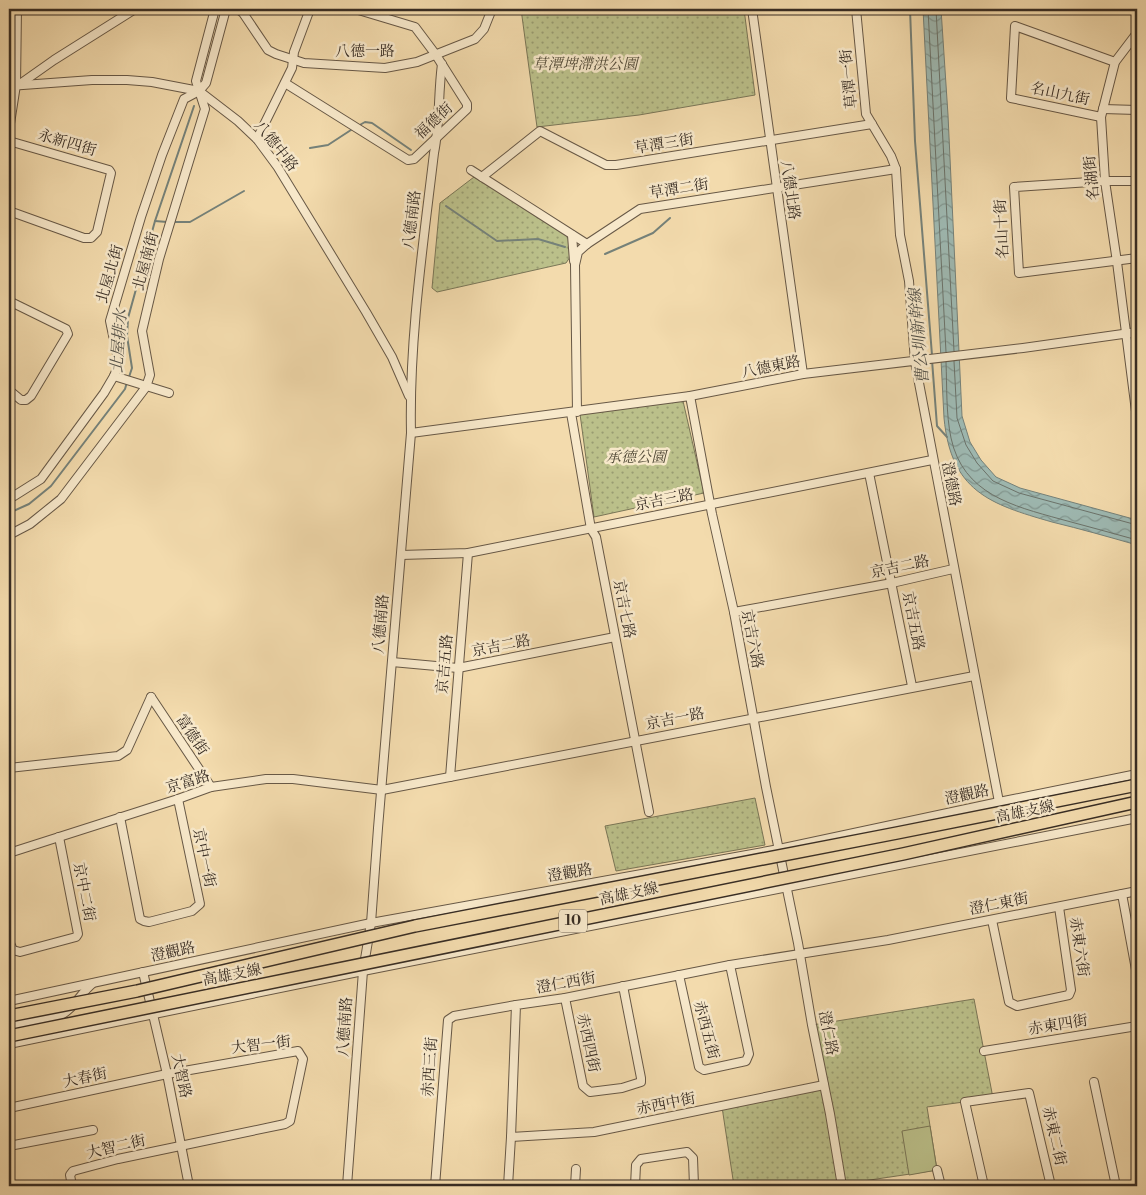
<svg xmlns="http://www.w3.org/2000/svg" width="1146" height="1195" font-family="'Libre Bodoni','Noto Serif TC',serif">
  <defs>
    <pattern id="green-dots" width="8" height="8" patternUnits="userSpaceOnUse" patternTransform="scale(1.25)"><rect width="8" height="8" fill="#bbc08a"/><path d="M2 2h.1M6 6h.1" fill="none" stroke="#999c71" stroke-width="1.8" stroke-linecap="round"/></pattern>
    <pattern id="water-waves" width="16" height="10" patternUnits="userSpaceOnUse" patternTransform="scale(1.25)"><rect width="16" height="10" fill="#9eb9b2"/><path d="M0 5q4-4 8 0t8 0" fill="none" stroke="#829791"/></pattern>
  </defs>
  <rect width="100%" height="100%" fill="#f3dbad"/>
  <filter id="stains"><feTurbulence type="fractalNoise" baseFrequency=".004" numOctaves="4"/><feColorMatrix values="0 0 0 0 .2 0 0 0 0 .09 0 0 0 0 .02 0 0 0 .5 -.17"/></filter>
  <radialGradient id="worn" r=".72"><stop offset=".6" stop-color="#630" stop-opacity="0"/><stop offset="1" stop-color="#630" stop-opacity=".3"/></radialGradient>
  <!-- green -->
  <g fill="url(#green-dots)" stroke="#7a7657">
    <polygon points="521,9 744,9 755,95 639,115 537,127"/>
    <polygon points="474,177 571,237 570,257 566,263 437,292 432,288 440,203"/>
    <polygon points="683,401 704,493 594,517 580,414"/>
    <polygon points="755,798 765,845 616,871 605,826"/>
    <polygon points="974,999 993,1098 927,1107 937,1170 843,1184 843,1186 734,1186 722,1107 824,1085 812,1025"/>
  </g>
  <!-- pitch -->
  <polygon fill="#bbc08a" stroke="#7a7657" points="930,1126 937,1170 909,1175 902,1131"/>
  <!-- water -->
  <path fill="url(#water-waves)" stroke="#758179" d="M923,9H941L948,115L962,416L970,442L981,460L996,477L1020,488L1137,520V545C1109,537 1081,529 1052,522C989,504 951,491 944,418Z"/>
  <g fill="none" stroke-linecap="round" stroke-linejoin="round">
    <!-- shore -->
    <g stroke="#6b736b" stroke-width="1">
      <polyline points="928,9 946,352"/>
      <polyline points="936,9 954,351"/>
      <polyline points="954,361 957,418 966,445 977,463 993,481 1019,493 1137,525"/>
      <path d="M946,362C947,387 946,414 951,438C963,494 1013,506 1060,519C1086,526 1112,533 1137,540"/>
    </g>
    <!-- stream -->
    <g stroke="#758179" stroke-width="2">
      <polyline points="910,9 915,141 932,355"/>
      <polyline points="358,126 365,122 372,123 411,150"/>
      <polyline points="310,148 328,145 354,128"/>
      <polyline points="446,206 497,241 538,239 565,247"/>
      <polyline points="155,221 167,222"/>
      <polyline points="172,222 190,222 244,191"/>
      <polyline points="605,254 653,233 670,218"/>
      <polyline points="932,360 937,426 947,437"/>
      <polyline points="129,377 132,368 127,336 128,318 155,221 194,106"/>
      <polyline points="9,513 29,504 51,486 125,389 127,382"/>
    </g>
    <defs>
      <g id="minor">
        <polyline points="238,9 243,13 268,50 276,54 304,63 385,68 417,62 475,39 484,29 492,9"/>
        <polyline points="752,9 803,374"/>
        <polyline points="856,9 866,114 891,156 896,169 900,235 909,281 915,362 999,802"/>
        <polyline points="1135,9 1137,11"/>
        <polyline points="1137,33 1115,62 1101,117 1105,181 1117,262 1137,419"/>
        <polyline points="285,83 408,160 414,159 467,109 467,104 436,55 415,27 355,9"/>
        <polyline points="20,84 54,60 135,9"/>
        <polyline points="9,86 92,80 127,80 152,82 199,91 238,121 257,139 277,166 366,312 392,357 409,396"/>
        <polyline points="1103,109 1137,110"/>
        <polyline points="1101,117 1011,98 1015,26 1115,62"/>
        <polyline points="9,130 16,85 17,9"/>
        <polyline points="257,139 292,68 294,52 310,9"/>
        <polyline points="9,141 109,170 111,173 97,232 91,238 84,238 9,211"/>
        <polyline points="471,170 587,244"/>
        <polyline points="482,177 540,131 606,165 616,165 872,124"/>
        <polyline points="1137,181 1105,181 1014,187 1019,273 1137,258"/>
        <polyline points="572,235 574,261"/>
        <polyline points="9,301 66,329 68,334 31,396 26,400 21,400 9,390"/>
        <polyline points="114,376 169,393"/>
        <polyline points="690,396 712,514 734,612 766,787 798,943 812,1025 830,1114 842,1186"/>
        <polyline points="577,412 575,265 578,252 587,244 640,209 896,169"/>
        <polyline points="571,413 591,529 596,537 649,812"/>
        <polyline points="411,433 690,396 803,374 1023,348 1137,332"/>
        <polyline points="869,473 912,686"/>
        <polyline points="9,478 9,477"/>
        <polyline points="9,497 14,496 41,479 104,393 114,376 119,364 110,321 141,217 162,155 184,99 199,91 206,83 226,9"/>
        <polyline points="9,535 30,524 61,499 146,387 150,375 142,331 159,259 205,109 196,81 215,9"/>
        <polyline points="401,555 468,553 932,460"/>
        <polyline points="734,612 892,583 953,569"/>
        <polyline points="392,662 458,668 615,637"/>
        <polyline points="151,697 211,787"/>
        <polyline points="9,768 118,756 127,750 151,697"/>
        <polyline points="450,777 468,553"/>
        <polyline points="120,817 140,919 144,921 149,922 192,911 200,904 178,799"/>
        <polyline points="9,853 178,799 211,787 266,779 293,779 382,790 974,676"/>
        <polyline points="1122,894 1137,891"/>
        <polyline points="992,920 1009,1002 1017,1006 1069,995 1071,990 1059,907"/>
        <polyline points="9,941 13,950 20,952 76,937 78,934 59,837"/>
        <polyline points="143,972 167,1074 189,1186"/>
        <polyline points="679,975 699,1067 704,1070 746,1061 749,1054 730,965"/>
        <polyline points="565,998 583,1086 590,1092 622,1088 641,1082 641,1078 623,986"/>
        <polyline points="9,1001 371,923 779,849 999,802 1137,774"/>
        <path d="M9,1026L59,1016C73,1010 80,994 92,984"/>
        <polyline points="9,1044 363,971 1137,818"/>
        <polyline points="984,1051 1137,1026"/>
        <polyline points="1094,1082 1116,1186"/>
        <polyline points="9,1108 167,1074 298,1051 303,1059 290,1121 285,1124 118,1159 73,1171 70,1175 72,1186"/>
        <polyline points="511,1137 594,1132 824,1085"/>
        <polyline points="9,1146 93,1130"/>
        <polyline points="937,1170 941,1186"/>
        <path d="M347,1186L363,971L371,923L378,828L411,433C409,340 423,246 434,153C440,123 438,94 442,64"/>
        <polyline points="435,1186 448,1020 454,1016 516,1005"/>
        <polyline points="508,1186 511,1137 516,1005 565,998 730,965 888,940 1122,894 1137,975"/>
        <polyline points="575,1186 576,1169"/>
        <polyline points="635,1186 636,1165 641,1159 687,1152 693,1158 694,1186"/>
        <polyline points="984,1186 965,1102 1029,1093 1051,1186"/>
      </g>
    </defs>
    <!-- minor casing -->
    <use href="#minor" stroke="#675846" stroke-width="10"/>
    <!-- minor -->
    <use href="#minor" stroke="#f7e8ca" stroke-width="8"/>
    <defs>
      <g id="highway-bridge">
        <polyline points="9,1016 137,991 415,926 897,833 1137,785"/>
        <polyline points="9,1036 903,854 1137,802"/>
      </g>
    </defs>
    <!-- highway-bridge casing -->
    <use href="#highway-bridge" stroke="#382d24" stroke-width="14" stroke-linecap="butt"/>
    <!-- highway-bridge -->
    <use href="#highway-bridge" stroke="#f3dbad" stroke-width="11"/>
  </g>
  <g text-anchor="middle" dominant-baseline="central" stroke-width="5" stroke-linejoin="round" paint-order="stroke">
    <!-- shield labels -->
    <rect fill="#f7e8ca" stroke="#716556" stroke-width="1" x="559" y="909.5" width="28" height="23" rx="4"/>
    <g font-size="14" font-weight="bold" fill="#382d24">
      <text x="573" y="921">10</text>
    </g>
    <!-- street labels -->
    <g font-size="15" fill="#382d24" stroke="#f7e8ca">
      <text x="365" y="51">八德一路</text>
      <text transform="translate(849 79) rotate(-96)">草潭一街</text>
      <text transform="translate(1060 94) rotate(12)">名山九街</text>
      <text transform="translate(434 121) rotate(-43)">福德街</text>
      <text transform="translate(67 143) rotate(16)">永新四街</text>
      <text transform="translate(664 144) rotate(-9)">草潭三街</text>
      <text transform="translate(276 146) rotate(52)">八德中路</text>
      <text transform="translate(1092 178) rotate(-96)">名湖街</text>
      <text transform="translate(679 189) rotate(-9)">草潭二街</text>
      <text transform="translate(790 190) rotate(82)">八德北路</text>
      <text transform="translate(412 220) rotate(-83)">八德南路</text>
      <text transform="translate(1002 229) rotate(-93)">名山十街</text>
      <text transform="translate(146 261) rotate(-75)">北屋南街</text>
      <text transform="translate(110 274) rotate(-74)">北屋北街</text>
      <text transform="translate(771 367) rotate(-11)">八德東路</text>
      <text transform="translate(951 484) rotate(79)">澄德路</text>
      <text transform="translate(664 500) rotate(-11)">京吉三路</text>
      <text transform="translate(900 567) rotate(-12)">京吉二路</text>
      <text transform="translate(624 609) rotate(79)">京吉七路</text>
      <text transform="translate(913 621) rotate(79)">京吉五路</text>
      <text transform="translate(381 624) rotate(-85)">八德南路</text>
      <text transform="translate(752 639) rotate(79)">京吉六路</text>
      <text transform="translate(501 646) rotate(-11)">京吉二路</text>
      <text transform="translate(445 664) rotate(-85)">京吉五路</text>
      <text transform="translate(675 719) rotate(-11)">京吉一路</text>
      <text transform="translate(192 735) rotate(56)">富德街</text>
      <text transform="translate(188 782) rotate(-17)">京富路</text>
      <text transform="translate(967 795) rotate(-12)">澄觀路</text>
      <text transform="translate(1025 812) rotate(-12)">高雄支線</text>
      <text transform="translate(204 858) rotate(78)">京中一街</text>
      <text transform="translate(570 873) rotate(-10)">澄觀路</text>
      <text transform="translate(84 892) rotate(79)">京中二街</text>
      <text transform="translate(629 894) rotate(-12)">高雄支線</text>
      <text transform="translate(999 904) rotate(-11)">澄仁東街</text>
      <text transform="translate(1079 947) rotate(82)">赤東六街</text>
      <text transform="translate(173 952) rotate(-12)">澄觀路</text>
      <text transform="translate(232 975) rotate(-11)">高雄支線</text>
      <text transform="translate(566 983) rotate(-10)">澄仁西街</text>
      <text transform="translate(1058 1025) rotate(-9)">赤東四街</text>
      <text transform="translate(345 1027) rotate(-86)">八德南路</text>
      <text transform="translate(706 1030) rotate(75)">赤西五街</text>
      <text transform="translate(828 1033) rotate(79)">澄仁路</text>
      <text transform="translate(588 1043) rotate(78)">赤西四街</text>
      <text transform="translate(261 1045) rotate(-7)">大智一街</text>
      <text transform="translate(430 1067) rotate(-86)">赤西三街</text>
      <text transform="translate(181 1076) rotate(78)">大智路</text>
      <text transform="translate(85 1078) rotate(-12)">大春街</text>
      <text transform="translate(666 1104) rotate(-11)">赤西中街</text>
      <text transform="translate(1054 1136) rotate(77)">赤東二街</text>
      <text transform="translate(116 1147) rotate(-13)">大智二街</text>
    </g>
    <!-- park labels -->
    <g font-size="15" font-style="italic" fill="#524a38" stroke="#f7e8ca">
      <text x="585" y="64">草潭埤滯洪公園</text>
      <text x="636" y="457">承德公園</text>
    </g>
    <!-- water labels -->
    <g font-size="16" font-style="italic" fill="#525048" stroke="#f7e8ca">
      <text transform="translate(919 336) rotate(-95)">曹公圳新幹線</text>
      <text transform="translate(119 341) rotate(-86)">北屋排水</text>
    </g>
  </g>
  <!-- margin -->
  <rect width="1146" height="1195" fill="none" stroke="#f3dbad" stroke-width="30"/>
  <rect x="10" y="10" width="1126" height="1175" fill="none" stroke="#382d24" stroke-width="2.5"/>
  <rect x="15" y="15" width="1116" height="1165" fill="none" stroke="#382d24"/>
  <rect width="100%" height="100%" filter="url(#stains)"/>
  <rect width="100%" height="100%" fill="url(#worn)"/>
</svg>
